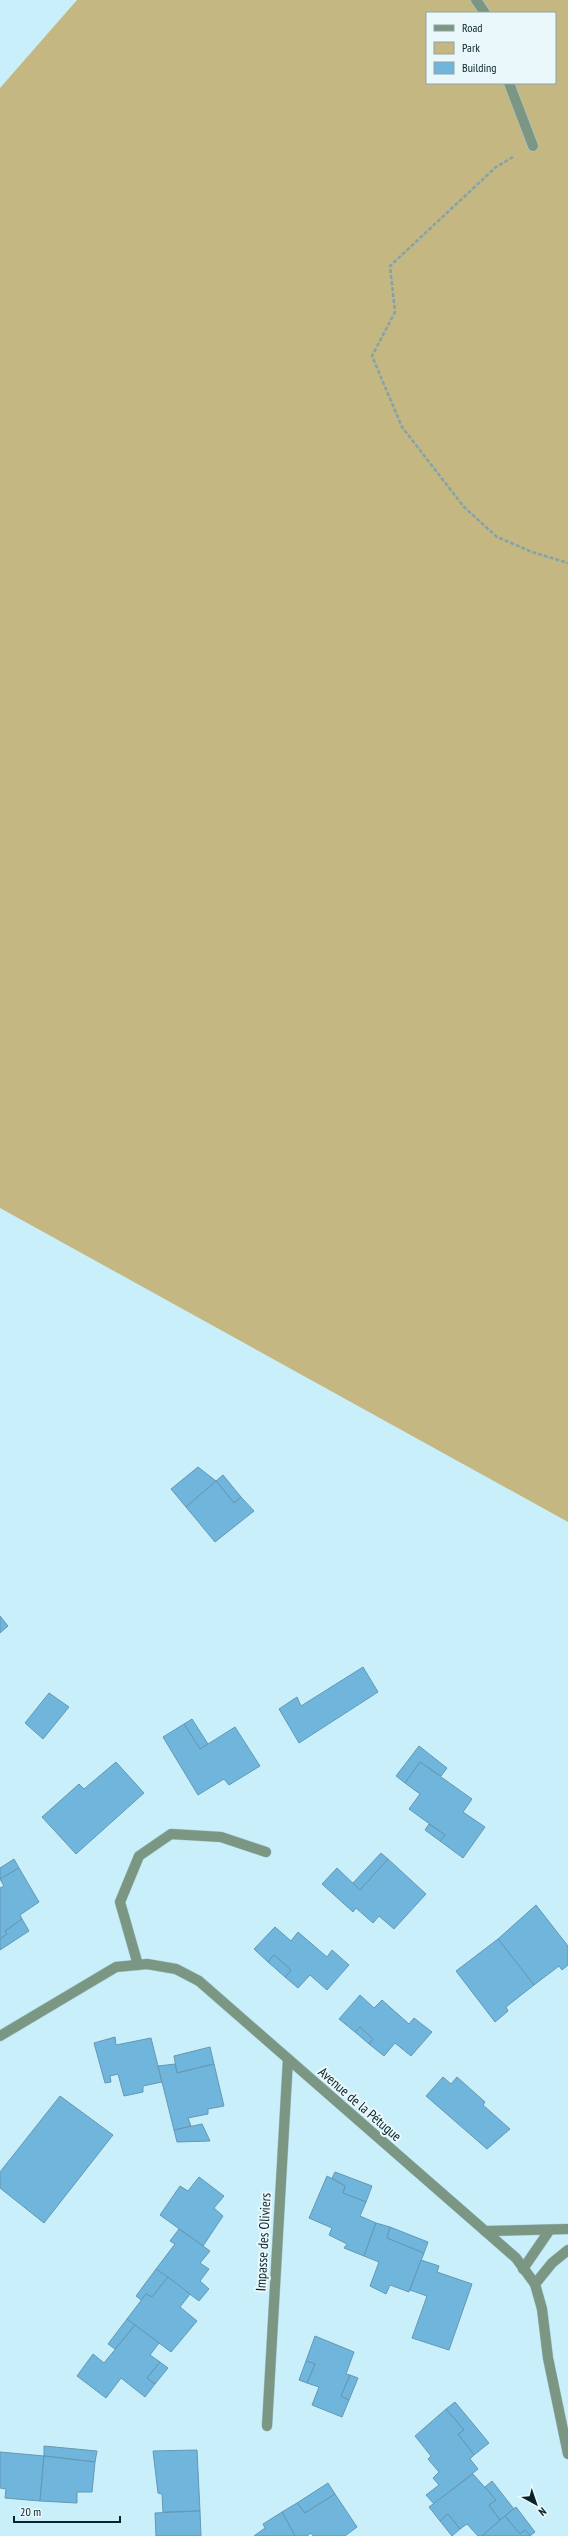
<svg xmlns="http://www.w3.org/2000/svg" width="568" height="2536" font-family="'PT Sans Narrow',sans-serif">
  <rect width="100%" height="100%" fill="#c9f0fa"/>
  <!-- green -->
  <path fill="#c5b782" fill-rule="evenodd" d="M77,0H568V1522L0,1208V88ZM427,13H555V83H427Z"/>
  <!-- building -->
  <g fill="#6fb5dc" stroke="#6498b5">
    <polygon points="198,1467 216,1481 186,1507 171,1489"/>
    <polygon points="223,1475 241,1497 234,1503 216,1481"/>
    <polygon points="216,1481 234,1503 241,1497 254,1511 215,1542 186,1507"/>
    <polygon points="0,1616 8,1626 0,1633"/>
    <polygon points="363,1667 378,1692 299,1743 279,1709 297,1697 301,1706"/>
    <polygon points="49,1693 69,1707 43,1739 25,1723"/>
    <polygon points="192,1719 208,1744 200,1749 184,1724"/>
    <polygon points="184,1724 200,1749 235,1727 260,1766 229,1785 224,1779 198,1795 163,1737"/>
    <polygon points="419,1746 447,1768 441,1776 420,1762 405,1783 396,1776"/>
    <polygon points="116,1762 144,1793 76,1854 42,1817 79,1784 84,1789"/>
    <polygon points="420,1762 472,1799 463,1812 485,1827 463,1858 440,1841 445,1835 409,1809 420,1794 405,1783"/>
    <polygon points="429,1824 445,1835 440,1841 425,1830"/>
    <polygon points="381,1853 388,1859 360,1890 353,1883"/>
    <polygon points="14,1859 19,1868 0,1879 0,1868"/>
    <polygon points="388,1859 426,1894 394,1929 379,1916 373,1923 356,1908 353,1912 322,1884 337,1868 360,1890"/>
    <polygon points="19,1868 39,1902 20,1915 22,1919 5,1931 7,1934 0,1939 0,1888 4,1886 0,1879"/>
    <polygon points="536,1905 568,1946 568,1965 562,1970 559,1966 534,1985 498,1939"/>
    <polygon points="22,1919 29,1931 0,1950 0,1939 7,1934 5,1931"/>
    <polygon points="275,1927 291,1941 298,1932 327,1957 332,1950 349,1965 327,1990 310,1975 298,1988 285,1977 291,1970 274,1955 268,1962 254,1949"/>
    <polygon points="498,1939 534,1985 506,2007 508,2011 495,2022 456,1971"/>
    <polygon points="274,1955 291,1970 285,1977 268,1962"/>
    <polygon points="360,1995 374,2008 382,2000 409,2024 414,2018 432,2032 411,2056 395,2043 384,2056 369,2044 373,2039 360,2027 355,2032 339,2019"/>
    <polygon points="360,2027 373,2039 369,2044 355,2032"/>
    <polygon points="115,2037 116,2045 151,2038 162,2082 143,2086 143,2092 124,2096 118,2074 110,2076 111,2082 105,2083 94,2043"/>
    <polygon points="210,2047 214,2064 177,2073 174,2056"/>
    <polygon points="175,2064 177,2073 214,2064 224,2106 208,2109 208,2114 188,2118 191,2126 174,2130 158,2066"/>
    <polygon points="443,2077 451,2084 457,2077 485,2102 483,2105 510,2129 487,2149 426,2096"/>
    <polygon points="60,2096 113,2135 44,2223 0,2188 0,2172"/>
    <polygon points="202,2124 210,2141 177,2142 174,2130"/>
    <polygon points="335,2172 372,2186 366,2202 343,2193 345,2186 332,2178"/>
    <polygon points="327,2176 345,2186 343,2193 366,2202 360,2216 376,2223 364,2256 344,2248 347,2244 329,2235 332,2228 309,2218"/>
    <polygon points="199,2177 224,2196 214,2208 223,2216 203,2246 160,2215 180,2186 188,2191"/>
    <polygon points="376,2223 390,2227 387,2238 424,2253 409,2292 390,2285 386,2294 370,2286 379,2262 364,2256"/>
    <polygon points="390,2227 428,2242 424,2253 387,2238"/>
    <polygon points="179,2229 210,2251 200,2263 209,2269 200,2281 209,2289 199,2301 156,2269 175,2244 170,2241"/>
    <polygon points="421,2260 439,2266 437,2272 472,2284 449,2350 412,2338 427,2296 410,2290"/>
    <polygon points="156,2269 168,2277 152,2297 146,2294 141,2300 136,2296"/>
    <polygon points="168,2277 190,2294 180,2307 197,2321 171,2352 127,2319 146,2294 152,2297"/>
    <polygon points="127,2319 135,2325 115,2349 108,2344"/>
    <polygon points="135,2325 159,2343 150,2355 160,2362 147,2378 155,2384 145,2397 121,2378 106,2398 77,2376 93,2354 104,2363"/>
    <polygon points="315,2336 354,2352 346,2374 350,2375 341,2396 349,2400 342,2417 312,2405 319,2387 307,2383 315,2364 306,2361"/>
    <polygon points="306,2361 315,2364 307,2383 299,2380"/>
    <polygon points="160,2362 168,2368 155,2384 147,2378"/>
    <polygon points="350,2375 358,2378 349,2400 341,2396"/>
    <polygon points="455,2402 489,2443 474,2455 458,2434 464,2430 446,2409"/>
    <polygon points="446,2409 464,2430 458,2434 474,2455 470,2459 478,2469 434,2504 426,2495 439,2485 433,2478 439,2472 428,2459 431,2456 415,2436"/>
    <polygon points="44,2446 97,2451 95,2462 44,2456"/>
    <polygon points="197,2450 200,2511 163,2512 162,2494 158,2493 153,2451"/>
    <polygon points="0,2452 44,2456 40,2501 5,2498 6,2489 0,2488"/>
    <polygon points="44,2456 95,2462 92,2492 77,2492 77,2503 40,2501"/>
    <polygon points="473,2474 496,2500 489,2505 500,2520 482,2536 478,2536 467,2524 460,2529 448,2514 440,2521 429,2507"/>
    <polygon points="492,2481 514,2509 500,2520 489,2505 496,2500 485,2487"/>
    <polygon points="328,2483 335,2494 305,2513 297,2503"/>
    <polygon points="335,2494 357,2527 345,2536 313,2536 311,2533 307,2536 295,2536 282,2512 297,2503 305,2513"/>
    <polygon points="516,2507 535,2532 530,2536 525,2530 520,2534 505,2516"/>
    <polygon points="200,2511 201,2536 156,2536 155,2513"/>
    <polygon points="282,2512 295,2536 254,2536 265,2528 263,2524"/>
    <polygon points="448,2514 460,2529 452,2536 440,2521"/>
    <polygon points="505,2516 520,2534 525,2530 531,2536 482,2536"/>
  </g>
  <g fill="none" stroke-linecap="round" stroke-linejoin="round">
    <defs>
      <g id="service">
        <polyline points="476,0 485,13"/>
        <polyline points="509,83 533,146"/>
        <polyline points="138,1965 120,1902 139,1856 171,1834 221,1837 266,1852"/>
      </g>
      <g id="minor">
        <polyline points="0,2036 116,1967 147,1964 176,1969 199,1981 516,2258 535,2284 542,2309 548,2358 568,2454"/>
        <polyline points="485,2231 568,2229"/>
        <polyline points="523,2269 549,2231"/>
        <polyline points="535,2284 552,2263 568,2250"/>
        <polyline points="267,2426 288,2059"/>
      </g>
    </defs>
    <!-- service casing -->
    <use href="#service" stroke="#a6cbd5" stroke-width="11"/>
    <!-- minor casing -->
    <use href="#minor" stroke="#a6cbd5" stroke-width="11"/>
    <!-- path -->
    <polyline stroke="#81a4ac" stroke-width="2.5" stroke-dasharray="4 2" stroke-linecap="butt" points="513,157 496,167 390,266 395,312 372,356 402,427 464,507 497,537 532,552 568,563"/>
    <!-- service -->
    <use href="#service" stroke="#7b9683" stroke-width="10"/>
    <!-- minor -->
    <use href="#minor" stroke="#7b9683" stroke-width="10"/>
  </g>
  <g text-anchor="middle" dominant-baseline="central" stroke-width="4" stroke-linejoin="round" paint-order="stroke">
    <!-- street labels -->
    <g font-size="14" fill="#08242a" stroke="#ebf8fb">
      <text transform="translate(360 2104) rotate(41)">Avenue de la Pétugue</text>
      <text transform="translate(263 2242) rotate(-87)">Impasse des Oliviers</text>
    </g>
  </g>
  <!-- legend -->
  <rect x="426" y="12" width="130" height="72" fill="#ebf8fb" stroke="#90a3a7"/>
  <rect x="434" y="25" width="20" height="6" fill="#7b9683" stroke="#90a3a7"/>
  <text x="462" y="32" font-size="12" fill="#08242a">Road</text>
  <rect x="434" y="42" width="20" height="12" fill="#c5b782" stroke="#90a3a7"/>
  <text x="462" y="52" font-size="12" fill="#08242a">Park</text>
  <rect x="434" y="62" width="20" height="12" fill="#6fb5dc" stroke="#90a3a7"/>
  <text x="462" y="72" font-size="12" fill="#08242a">Building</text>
  <!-- north arrow -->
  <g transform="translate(536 2504) rotate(140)" stroke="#ebf8fb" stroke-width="3" paint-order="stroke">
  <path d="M0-3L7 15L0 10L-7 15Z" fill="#08242a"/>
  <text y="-6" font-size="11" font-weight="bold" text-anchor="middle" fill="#08242a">N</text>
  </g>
  <!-- scale -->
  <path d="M14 2516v6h106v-6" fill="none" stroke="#08242a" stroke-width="2"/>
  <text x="20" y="2516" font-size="12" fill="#08242a" stroke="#ebf8fb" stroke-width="3" paint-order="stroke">20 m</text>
</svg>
